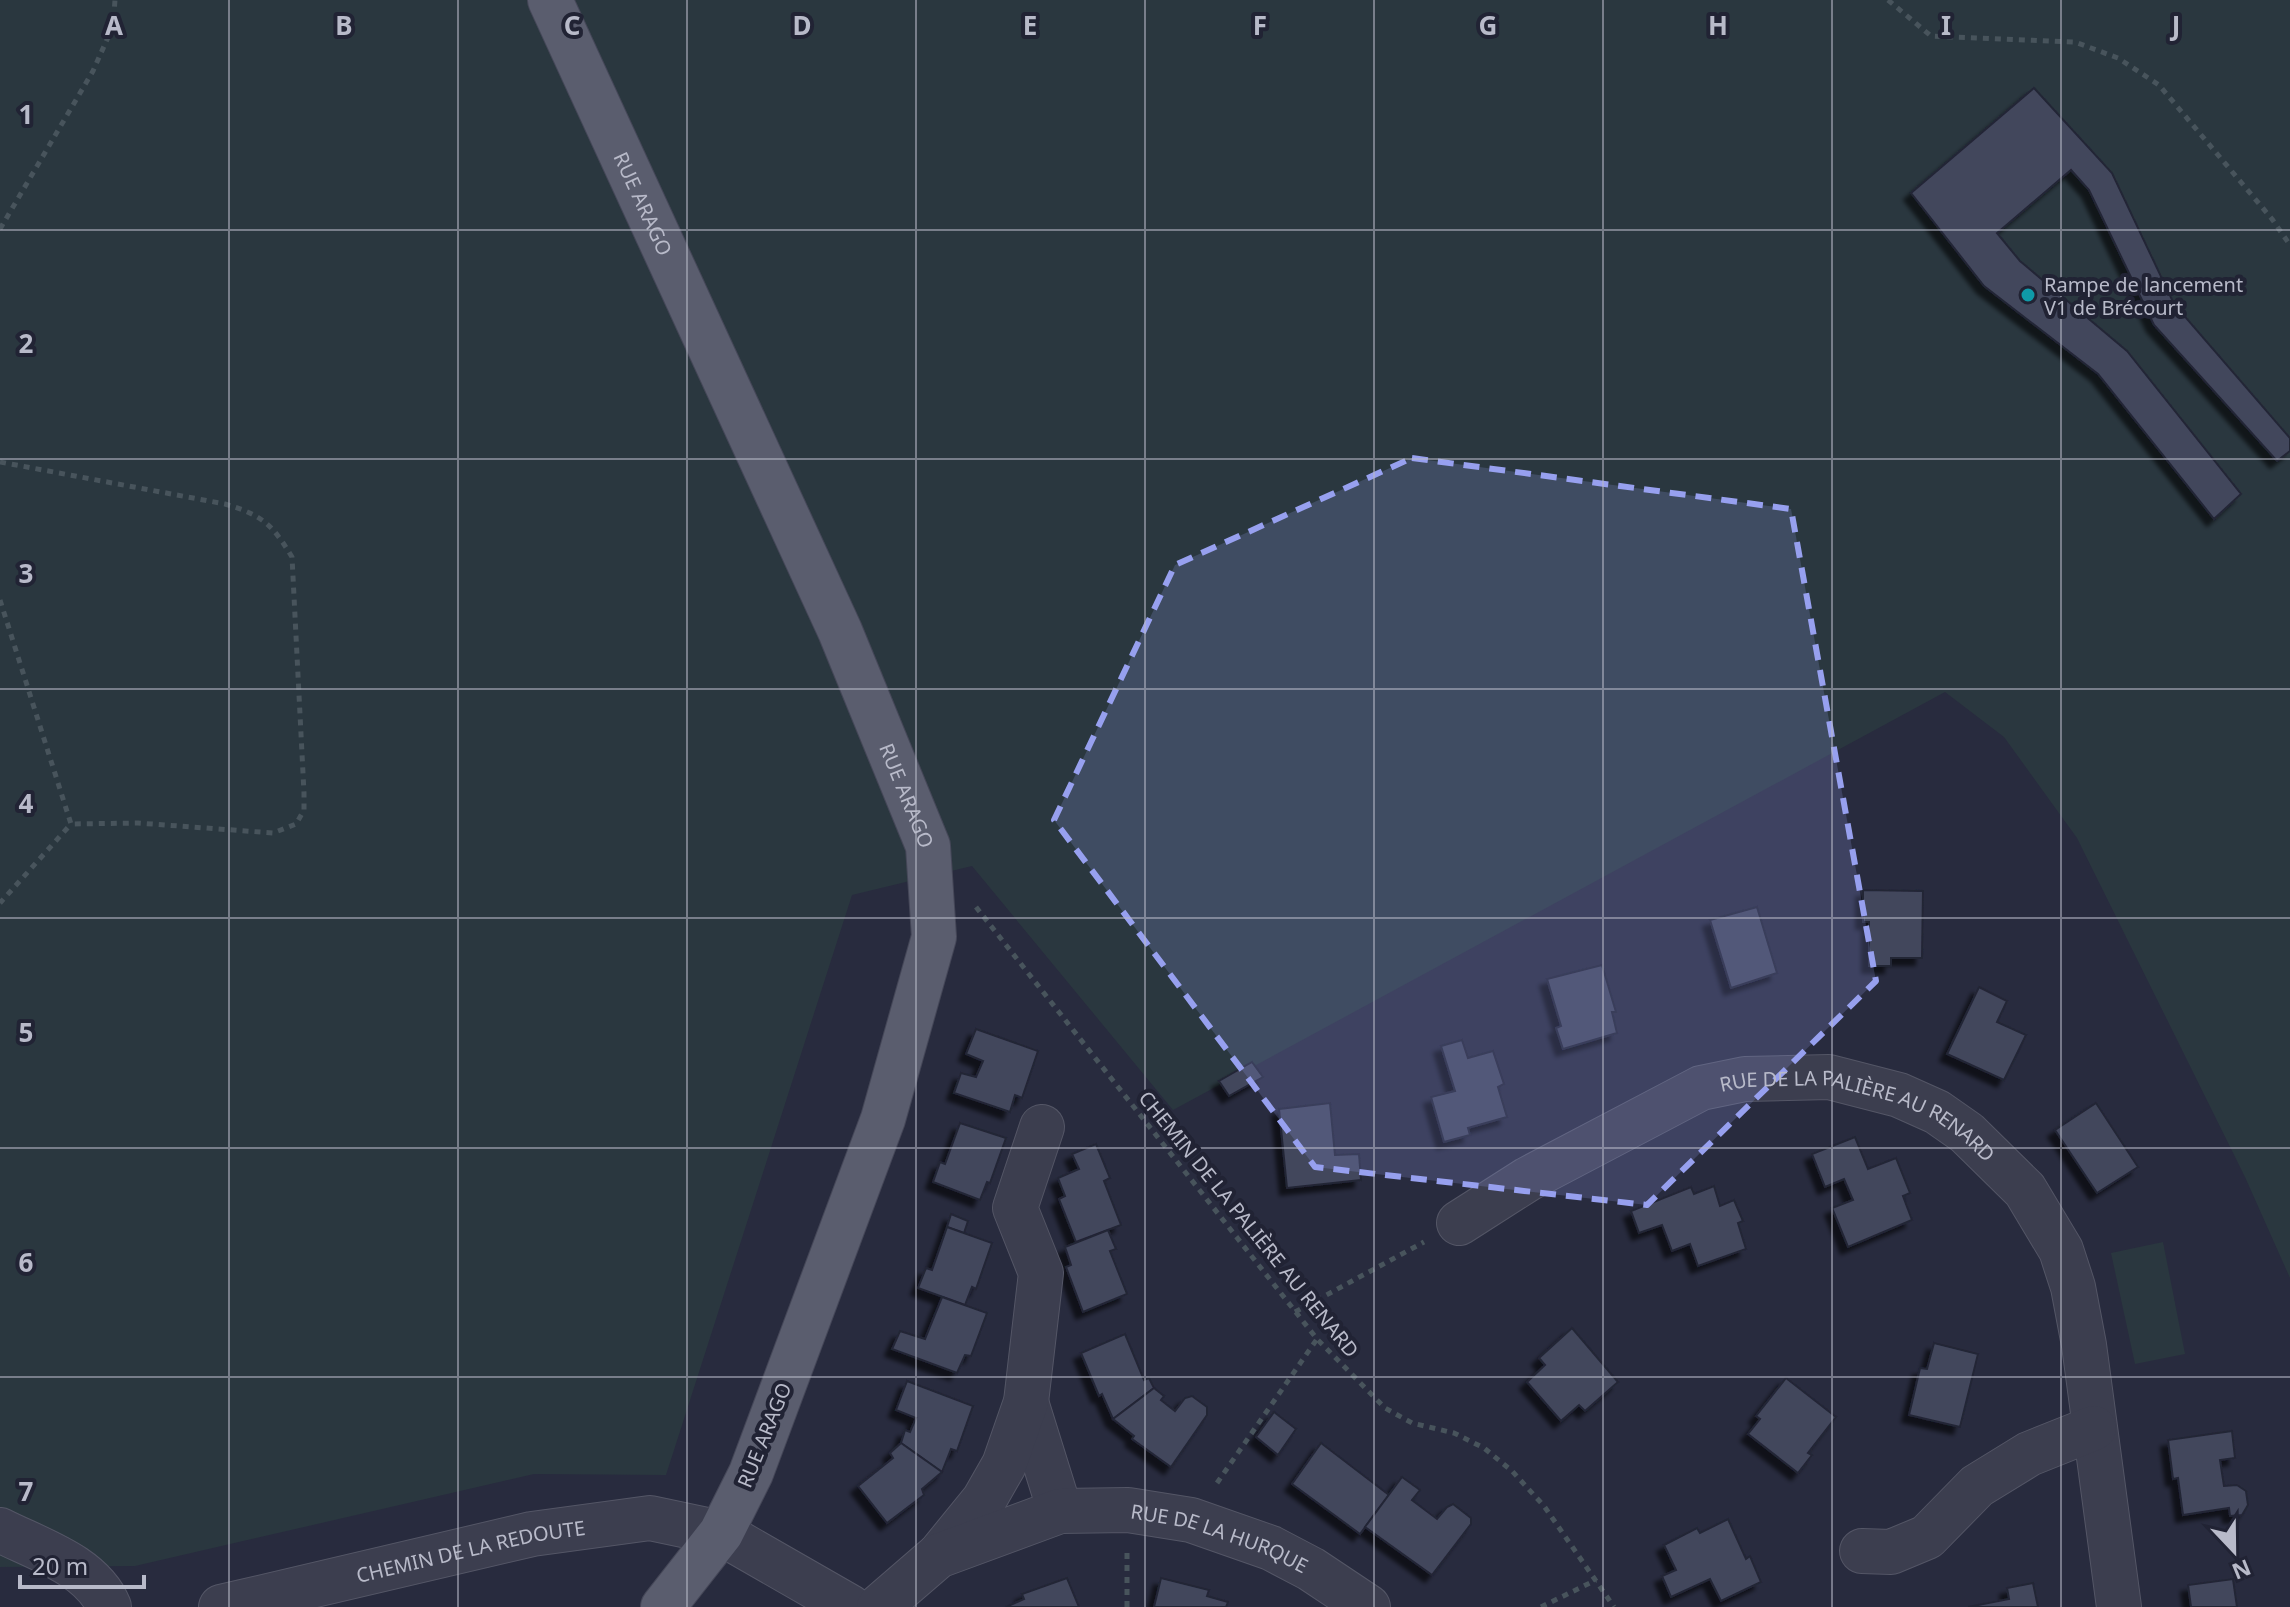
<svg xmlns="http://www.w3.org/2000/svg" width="2290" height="1607" font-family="'Noto Sans',sans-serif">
  <defs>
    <filter id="shadow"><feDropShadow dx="-7" dy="7" stdDeviation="2" flood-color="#0009"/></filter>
  </defs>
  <rect width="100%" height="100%" fill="#282b3e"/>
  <!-- green -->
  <g fill="#2a373f">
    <polygon points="0,0 2290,0 2290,1278 2245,1177 2077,838 2004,737 1945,692 1173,1110 972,866 852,895 666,1475 534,1474 135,1566 0,1567"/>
    <polygon points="2163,1242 2185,1354 2135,1364 2111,1253"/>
  </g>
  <!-- building -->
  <g fill="#42465c" stroke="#232536" stroke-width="2" filter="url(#shadow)">
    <polygon points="2034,88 2112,173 2174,304 2290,438 2290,451 2277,461 2154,325 2089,190 2071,170 1997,233 2020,261 2127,351 2241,494 2214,519 2098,374 1984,286 1911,193"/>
    <polygon points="1863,890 1923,891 1922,958 1891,958 1891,966 1869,966 1869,922 1863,922"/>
    <polygon points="1757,907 1777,973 1731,988 1710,920"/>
    <polygon points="1602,965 1616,1012 1612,1012 1617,1033 1563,1049 1556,1028 1561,1026 1547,979"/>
    <polygon points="1979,987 2007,1001 1997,1022 2026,1035 2004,1080 1947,1054"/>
    <polygon points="976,1029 1038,1051 1022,1098 1015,1095 1010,1112 954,1093 961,1073 976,1077 983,1061 966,1054"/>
    <polygon points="1462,1040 1468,1058 1493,1051 1504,1084 1498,1087 1507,1117 1468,1128 1470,1135 1444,1142 1431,1097 1455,1091 1441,1046"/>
    <polygon points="1252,1062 1263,1077 1229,1096 1219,1081"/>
    <polygon points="1330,1103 1335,1155 1359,1154 1361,1180 1287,1188 1279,1109"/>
    <polygon points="2096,1103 2138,1167 2097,1193 2055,1130"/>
    <polygon points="960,1123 1006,1138 990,1183 987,1182 980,1200 933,1182 940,1162 945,1164"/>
    <polygon points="1855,1137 1868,1169 1896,1158 1910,1193 1903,1196 1912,1220 1848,1247 1832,1208 1853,1200 1844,1179 1825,1187 1812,1154"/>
    <polygon points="1096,1144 1110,1178 1104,1181 1121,1225 1076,1242 1059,1199 1065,1196 1058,1178 1079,1169 1072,1154"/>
    <polygon points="1714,1186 1720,1206 1734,1200 1743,1221 1738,1223 1746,1249 1698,1266 1690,1244 1672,1251 1662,1225 1639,1233 1631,1211 1691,1187 1694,1194"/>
    <polygon points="951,1214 968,1221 964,1233 947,1227"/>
    <polygon points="947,1227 992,1243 976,1289 972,1287 965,1305 918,1288 926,1268 932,1270"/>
    <polygon points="1108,1230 1116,1249 1110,1251 1127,1294 1083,1312 1066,1267 1071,1265 1065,1247"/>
    <polygon points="942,1297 987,1313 971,1356 965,1355 957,1373 892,1349 900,1331 925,1339"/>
    <polygon points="1572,1328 1618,1382 1585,1411 1579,1405 1561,1421 1527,1382 1545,1365 1539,1358"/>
    <polygon points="1125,1334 1144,1380 1149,1378 1154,1388 1113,1419 1102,1394 1099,1396 1081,1353"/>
    <polygon points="1934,1343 1978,1354 1960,1427 1909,1415 1920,1368 1927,1369"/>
    <polygon points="1786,1378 1836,1417 1808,1453 1812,1455 1798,1473 1748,1434 1760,1419 1756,1416"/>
    <polygon points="907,1381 973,1406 957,1451 951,1449 942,1472 901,1443 905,1430 910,1432 916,1418 896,1410"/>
    <polygon points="1154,1388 1164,1396 1161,1400 1175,1411 1185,1398 1192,1396 1207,1407 1207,1415 1171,1467 1132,1439 1134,1436 1113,1419"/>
    <polygon points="1274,1412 1296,1429 1278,1455 1256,1437"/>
    <polygon points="2232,1431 2235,1458 2220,1460 2224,1486 2237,1485 2246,1491 2248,1505 2242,1515 2230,1516 2229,1508 2183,1515 2178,1478 2173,1479 2168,1440"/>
    <polygon points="901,1443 942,1472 922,1489 924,1495 887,1523 858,1486 893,1458 890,1453"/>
    <polygon points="1321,1443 1389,1495 1360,1534 1292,1484"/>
    <polygon points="1402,1477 1420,1490 1412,1500 1437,1519 1447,1507 1453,1504 1471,1518 1471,1524 1432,1575 1365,1527"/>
    <polygon points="1728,1519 1746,1559 1750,1556 1761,1582 1721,1601 1710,1579 1671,1597 1662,1576 1676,1570 1664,1545 1697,1528 1700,1533"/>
    <polygon points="1067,1578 1079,1607 1006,1607 1024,1599 1022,1594"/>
    <polygon points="1161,1578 1209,1590 1207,1596 1228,1602 1226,1607 1154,1607"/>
    <polygon points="2233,1579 2237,1607 2191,1607 2188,1585"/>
    <polygon points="2033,1583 2038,1607 1968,1607 2009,1599 2007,1588"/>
  </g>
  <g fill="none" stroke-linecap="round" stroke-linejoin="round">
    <defs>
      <g id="minor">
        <path id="s1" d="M1459,1223L1528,1179L1701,1088L1745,1079L1829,1077L1899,1095L1937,1112L1967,1133L2025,1190L2061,1250L2073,1287L2084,1345L2119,1607"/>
        <polyline points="1026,1402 1060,1511"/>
        <path d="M0,1530C37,1549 92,1565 109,1607"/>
        <polyline points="1862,1551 1891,1552 1927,1537 1977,1486 2029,1454 2094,1428"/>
        <polyline points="940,1554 984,1500 1004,1465 1026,1402 1041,1273 1015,1208 1042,1127"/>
        <path id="s2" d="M221,1607L532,1534L650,1518L721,1533L850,1607"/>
        <path id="s3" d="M879,1607L938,1556L1060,1511L1128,1510L1191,1520L1271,1548L1311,1569L1368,1607"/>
      </g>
      <g id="major">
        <path id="s4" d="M550,0L840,631L928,846L934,937L883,1119L751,1473L721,1533L663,1607"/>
      </g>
    </defs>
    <!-- minor casing -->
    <use href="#minor" stroke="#545666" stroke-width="46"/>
    <!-- major casing -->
    <use href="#major" stroke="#454758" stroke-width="46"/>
    <!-- path -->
    <g stroke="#48545c" stroke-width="5" stroke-dasharray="6 6" stroke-linecap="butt">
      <polyline points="1888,0 1931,36 2075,42 2118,58 2159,85 2272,219 2290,245"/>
      <polyline points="0,229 93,71 113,26 115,0"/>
      <path d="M0,462L225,504C262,515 272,524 292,557L304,793V810L296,824L273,833L138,823L71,824"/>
      <polyline points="0,600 71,824 0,903"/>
      <polyline points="976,907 1317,1339 1385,1408 1412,1423 1454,1433 1484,1448 1512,1471 1544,1506 1614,1607"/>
      <polyline points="1295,1312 1424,1242"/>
      <polyline points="1217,1483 1317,1339"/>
      <polyline points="1127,1607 1127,1552"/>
      <polyline points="1541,1607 1596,1580"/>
    </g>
    <!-- minor -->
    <use href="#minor" stroke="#3c3e4f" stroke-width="44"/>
    <!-- major -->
    <use href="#major" stroke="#5a5d6e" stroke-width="44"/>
  </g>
  <!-- marked area -->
  <path fill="#97a0ef" fill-opacity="0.2" stroke="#97a0ef" stroke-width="6" stroke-dasharray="16 10" stroke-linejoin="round" d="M1412,458L1791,509L1876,981L1647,1205L1315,1167L1054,820L1175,565Z"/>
  <!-- grid -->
  <path fill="none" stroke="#b8bac9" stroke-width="2" stroke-opacity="0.55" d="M229,0V1607M458,0V1607M687,0V1607M916,0V1607M1145,0V1607M1374,0V1607M1603,0V1607M1832,0V1607M2061,0V1607M0,230H2290M0,459H2290M0,689H2290M0,918H2290M0,1148H2290M0,1377H2290"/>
  <!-- markers -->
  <circle fill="#0f9aa8" stroke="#212334" stroke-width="3" cx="2028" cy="295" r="8"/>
  <g text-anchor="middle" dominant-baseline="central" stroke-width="8" stroke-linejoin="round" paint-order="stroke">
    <!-- street labels -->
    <g font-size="20" fill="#b8bac9" stroke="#212334">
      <text stroke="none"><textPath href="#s4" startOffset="224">RUE ARAGO</textPath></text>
      <text stroke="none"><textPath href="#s4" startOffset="872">RUE ARAGO</textPath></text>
      <text stroke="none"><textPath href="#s1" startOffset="444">RUE DE LA PALIÈRE AU RENARD</textPath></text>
      <text transform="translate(1249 1224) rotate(51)">CHEMIN DE LA PALIÈRE AU RENARD</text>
      <text transform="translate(764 1435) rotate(-68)">RUE ARAGO</text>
      <text stroke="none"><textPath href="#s3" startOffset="372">RUE DE LA HURQUE</textPath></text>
      <text stroke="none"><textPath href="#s2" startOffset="256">CHEMIN DE LA REDOUTE</textPath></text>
    </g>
    <!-- poi labels -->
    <g font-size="20" fill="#b8bac9" stroke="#212334" text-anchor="start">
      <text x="2044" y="284">Rampe de lancement<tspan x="2044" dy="23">V1 de Brécourt</tspan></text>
    </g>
  </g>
  <g font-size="26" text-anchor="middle" font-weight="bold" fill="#b8bac9" stroke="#212334" stroke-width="8" stroke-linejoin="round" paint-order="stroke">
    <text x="114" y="35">A</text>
    <text x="344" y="35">B</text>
    <text x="572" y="35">C</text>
    <text x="802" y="35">D</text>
    <text x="1030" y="35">E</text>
    <text x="1260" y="35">F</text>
    <text x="1488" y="35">G</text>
    <text x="1718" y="35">H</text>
    <text x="1946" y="35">I</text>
    <text x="2176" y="35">J</text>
    <text x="26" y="124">1</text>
    <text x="26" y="353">2</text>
    <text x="26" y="583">3</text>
    <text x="26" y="813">4</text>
    <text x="26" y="1042">5</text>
    <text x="26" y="1272">6</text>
    <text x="26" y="1501">7</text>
  </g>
  <!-- north arrow -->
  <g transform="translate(2234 1551) rotate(158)" stroke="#212334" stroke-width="6" paint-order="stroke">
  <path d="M0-6L14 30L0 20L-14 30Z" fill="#b8bac9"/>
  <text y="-12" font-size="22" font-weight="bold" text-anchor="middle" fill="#b8bac9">N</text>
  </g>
  <!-- scale -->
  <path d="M20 1575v12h124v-12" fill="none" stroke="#b8bac9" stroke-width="4"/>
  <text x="32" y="1575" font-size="24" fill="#b8bac9" stroke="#212334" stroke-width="6" paint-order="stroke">20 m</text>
</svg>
